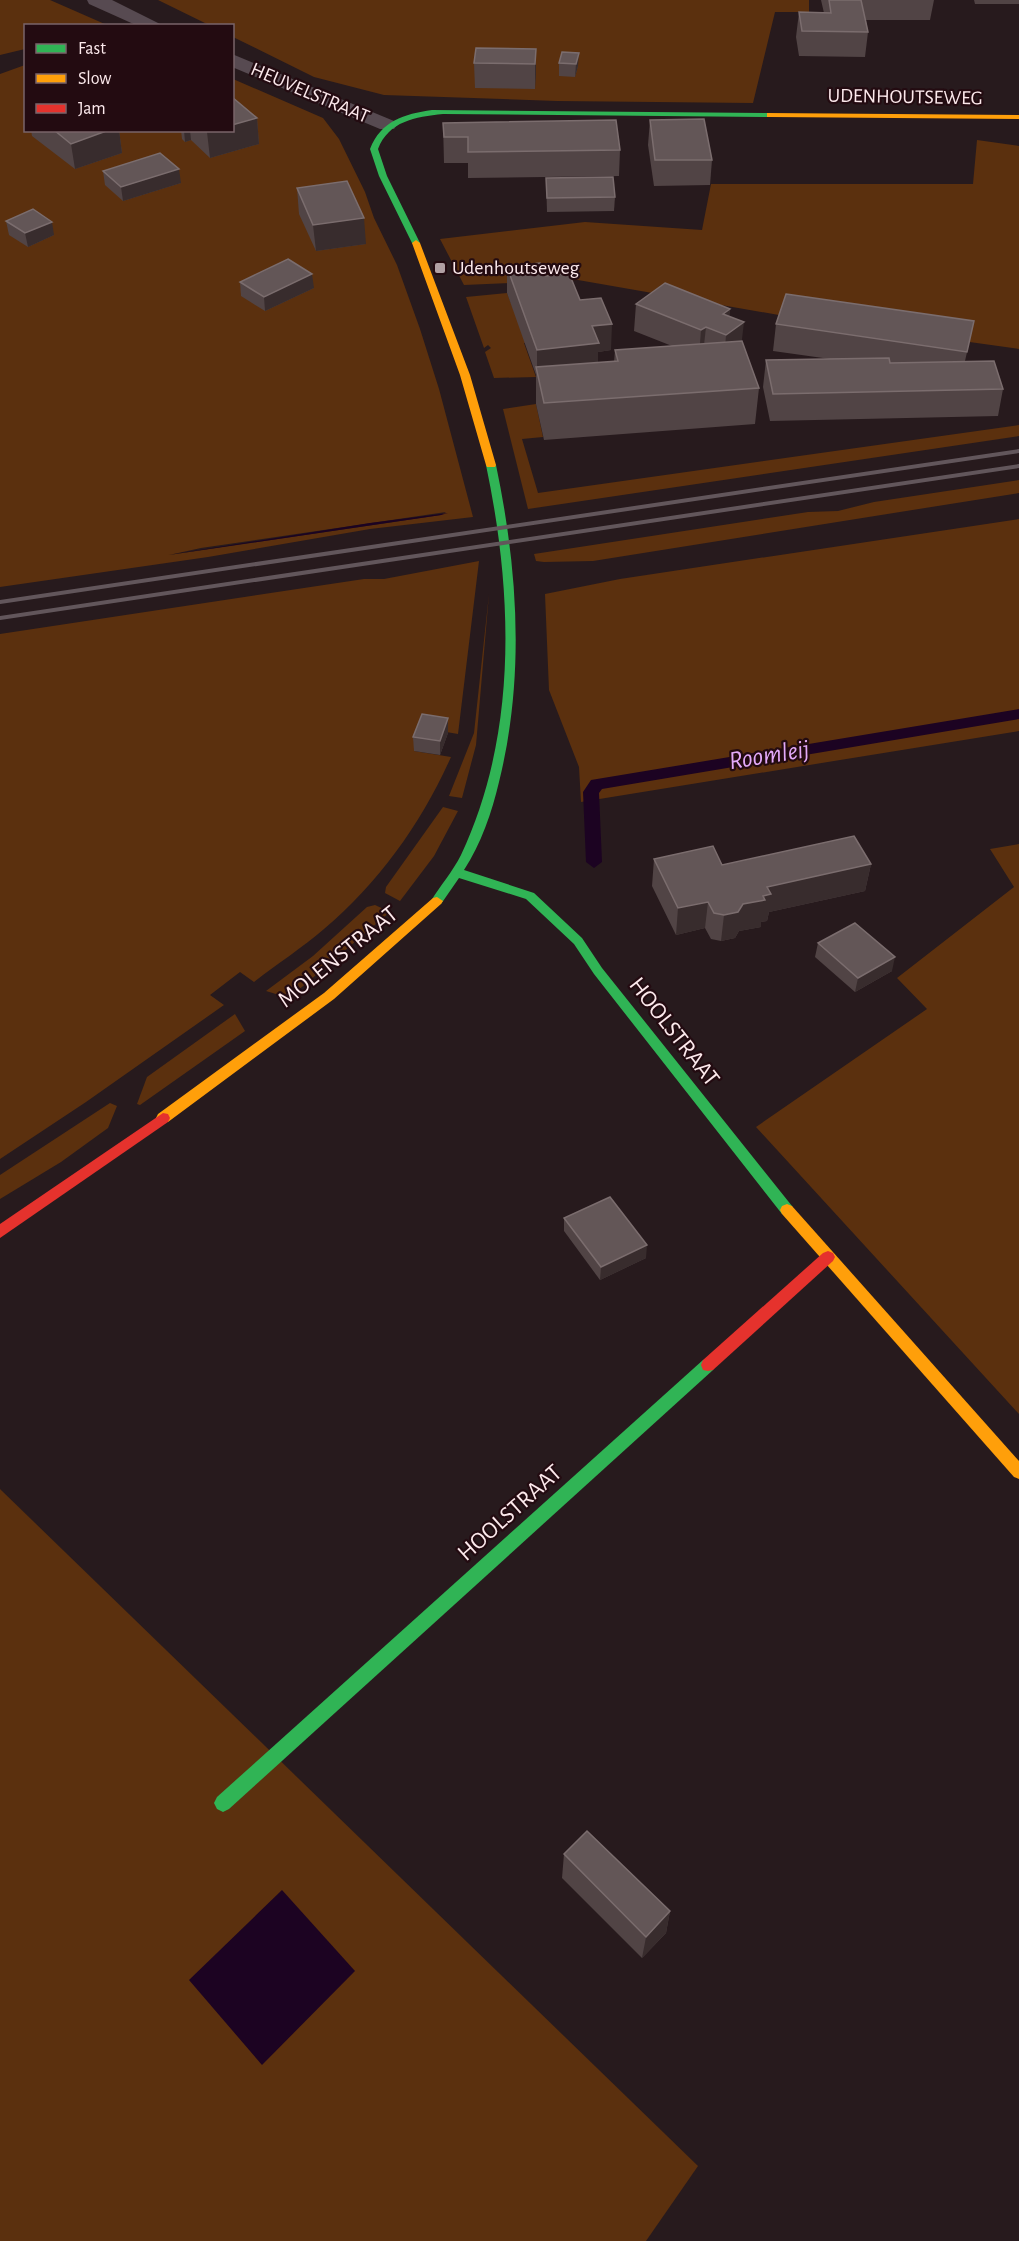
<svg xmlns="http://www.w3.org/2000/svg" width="1019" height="2241" font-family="'Alegreya Sans',sans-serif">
  <rect width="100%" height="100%" fill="#271a1d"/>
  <!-- green -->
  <g fill="#5b300e" fill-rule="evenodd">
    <polygon points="0,0 50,0 107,25 26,26 25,49 0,55"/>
    <polygon points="158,0 809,0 809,12 775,12 753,103 557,101 384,95 314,77 233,37 232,26 209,25"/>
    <path d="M25,65L26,130H232L233,79L323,118L339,139L365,192L374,218L397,265L420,329L439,389L473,517L370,529L208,557L0,587V74ZM446,512L441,515L169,555L201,548Z"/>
    <polygon points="977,140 1019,146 1019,349 790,317 578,280 464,285 440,239 585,222 702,230 711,184 973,184"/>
    <polygon points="507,293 527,343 524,343 536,377 494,378 485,352 491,348 488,345 484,348 466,297"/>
    <polygon points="536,404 543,437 522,439 538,493 1019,425 1019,436 528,509 503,409"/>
    <polygon points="1019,480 1019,493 593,561 544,562 536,561 534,554 808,512 838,511 874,502"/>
    <polygon points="1019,519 1019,731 581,802 579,767 549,690 545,594 620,579"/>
    <path d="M479,561L458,734L423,728L414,751L451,757C422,822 379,883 324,929C302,948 277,964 254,982L240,972L210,995L224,1005L86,1102L0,1159V634L364,579H384Z"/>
    <polygon points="489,594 476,745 462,798 449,796 474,733"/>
    <polygon points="443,807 458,811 434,856 400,901 385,893 386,887"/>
    <polygon points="1019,844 1019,1414 756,1127 927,1009 897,978 1014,887 990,849"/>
    <polygon points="375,905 390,912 289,998 266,991 313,956 367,907"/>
    <polygon points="235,1014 245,1031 140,1105 137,1104 147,1077"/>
    <polygon points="110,1103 117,1106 108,1128 61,1162 0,1199 0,1175"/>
    <polygon points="0,1489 698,2166 646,2241 0,2241"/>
  </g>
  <!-- water -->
  <g fill="#1c0322">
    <polygon points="448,513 441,515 168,555 370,523"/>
    <polygon points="282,1890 355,1971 262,2065 189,1980"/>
  </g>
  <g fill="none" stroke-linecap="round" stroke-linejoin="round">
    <!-- stream -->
    <polygon fill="#1c0322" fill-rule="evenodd" points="1019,709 1019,719 602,789 599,793 602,862 594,868 586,862 583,792 591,780"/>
    <!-- street -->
    <g fill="#574a51" fill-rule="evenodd">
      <polygon points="87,0 112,0 164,26 138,26 89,4"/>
      <polygon points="232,54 394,121 397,125 394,129 380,129 232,67"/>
    </g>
    <!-- fast -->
    <g fill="#30b455" fill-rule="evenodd">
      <path d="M432,110L770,113L774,115L770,117L443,114C415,117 389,121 378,149L387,176L420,243L416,246L412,243L379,176L370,149C381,121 404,114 432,110Z"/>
      <path d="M491,462L496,465C518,570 525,677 499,782C492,812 481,844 464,870L534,893L582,938L602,968L792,1206L794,1210L792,1214H782L594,974L574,944L526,899L459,878L441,904H433L431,901C440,886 453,871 461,855C518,734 513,593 486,465Z"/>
      <polygon points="708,1359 713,1360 715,1365 713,1370 229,1809 223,1812 217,1809 214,1803 217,1797 703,1360"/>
    </g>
    <!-- slow -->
    <g fill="#ff9f0a" fill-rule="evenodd">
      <polygon points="767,113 1019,115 1019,119 770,117 767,117"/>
      <polygon points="416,240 420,243 470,375 496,465 495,467 487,467 486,465 460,375 412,243"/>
      <polygon points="437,897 443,901 441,904 334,999 168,1122 158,1122 156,1118 158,1114 324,993 433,898"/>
      <polygon points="787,1204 792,1206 1019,1461 1019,1479 1014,1477 782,1214 780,1210 782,1206"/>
    </g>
    <!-- jam -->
    <g fill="#e5322d" fill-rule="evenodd">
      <polygon points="163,1113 168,1114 170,1118 168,1122 0,1238 0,1224"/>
      <polygon points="828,1251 833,1253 835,1257 833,1261 713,1370 708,1371 703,1370 701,1365 703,1360 823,1253"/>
    </g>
    <!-- rail -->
    <g stroke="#62565b" stroke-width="4">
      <polyline points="0,602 1019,451"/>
      <polyline points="0,618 1019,466"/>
    </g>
  </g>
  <!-- wall -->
  <g fill="#514445">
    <polygon points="821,0 934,0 930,20 866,20 868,32 865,57 799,56 796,37 799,12 824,13"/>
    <polygon points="974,0 1019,0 1019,4 975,4"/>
    <polygon points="536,49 535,89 475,88 474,63"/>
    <polygon points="562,52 578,66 575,77 559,76 559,63"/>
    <polygon points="257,118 259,144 210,158 191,140 185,142 182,139 181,130 232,130"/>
    <polygon points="650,120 712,160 710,185 654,186 648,145"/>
    <polygon points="443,123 620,150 619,176 468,178 468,163 444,163"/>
    <polygon points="31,130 119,130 122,153 75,169 32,136"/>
    <polygon points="103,171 181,183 123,201 105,185"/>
    <polygon points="546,178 615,197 614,211 547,212"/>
    <polygon points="297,188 366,244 316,251 299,214"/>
    <polygon points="6,221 54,235 28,247 9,235"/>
    <polygon points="507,267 580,300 611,350 598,352 598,363 614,362 615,350 672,346 634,331 636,304 730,309 729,316 742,341 759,388 755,424 544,440 536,404 536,375 507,293"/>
    <polygon points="240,282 314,288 265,311 241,296"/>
    <polygon points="974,321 965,361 1003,389 998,416 770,421 763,387 766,360 830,359 773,351 776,324"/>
    <polygon points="448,733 440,755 414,751 413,737"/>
    <polygon points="654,859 722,865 871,864 865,891 769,912 767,921 761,922 761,927 739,931 735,938 721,941 711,939 705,928 676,935 652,886"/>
    <polygon points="818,943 892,971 855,992 815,957"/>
    <polygon points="564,1218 646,1258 600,1280 564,1231"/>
    <polygon points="564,1854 670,1911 666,1933 642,1958 562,1878"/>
  </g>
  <!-- shaded-wall -->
  <g fill="#382c2d">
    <polygon points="536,49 536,74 535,89 535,64"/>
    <polygon points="579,53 578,66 575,77 576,64"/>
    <polygon points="257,118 259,144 210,158 207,132 214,130 232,130 232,125"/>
    <polygon points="106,130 119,130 122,153 75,169 71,144"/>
    <polygon points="184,130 190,130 191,140 185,142"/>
    <polygon points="179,169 181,183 123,201 121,187"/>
    <polygon points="364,218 366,244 316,251 313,225"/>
    <polygon points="52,222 54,235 28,247 25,233"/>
    <polygon points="312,274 314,288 265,311 264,297"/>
    <polygon points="730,309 728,334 744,322 741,348 724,362 726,335 723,314"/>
    <polygon points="612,324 611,350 598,352 598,370 537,370 537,350 592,326"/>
    <polygon points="706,327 703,354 699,357 701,330"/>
    <polygon points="448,718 448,733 440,755 440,741"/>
    <polygon points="871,864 865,891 769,912 767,921 761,922 761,927 739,931 735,938 721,941 724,915 743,904 763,896 767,887"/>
    <polygon points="708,902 705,928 676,935 678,908"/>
    <polygon points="895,957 892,971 855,992 858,978"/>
    <polygon points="647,1245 646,1258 600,1280 601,1267"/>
    <polygon points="670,1911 666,1933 642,1958 646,1937"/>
  </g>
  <!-- building -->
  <g fill="#635657" stroke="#7b6d6e" stroke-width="1.5">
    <polygon points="829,0 861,0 868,32 802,31 799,12 831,13"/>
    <polygon points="476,48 536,49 535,64 474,63"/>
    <polygon points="562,52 579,53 576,64 559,63"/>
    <polygon points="232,97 257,118 232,125"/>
    <polygon points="704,119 712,160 655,160 650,120"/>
    <polygon points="616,120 620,150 468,152 468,137 444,137 443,123"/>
    <polygon points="54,130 109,130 71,144"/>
    <polygon points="160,153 179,169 121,187 103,171"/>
    <polygon points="613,177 615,197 547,198 546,178"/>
    <polygon points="347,181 364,218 313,225 297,188"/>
    <polygon points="33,209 52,222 25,233 6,221"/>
    <polygon points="288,259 312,274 264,297 240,282"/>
    <polygon points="540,263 546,276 569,273 580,300 601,298 612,324 592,326 599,343 537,350 507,267"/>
    <polygon points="665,283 730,309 723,314 744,322 726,335 706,327 701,330 636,304"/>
    <polygon points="786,294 974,321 967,352 776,324"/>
    <polygon points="742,341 759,388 544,403 536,367 618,361 615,350"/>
    <polygon points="889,358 890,363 994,361 1003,389 773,394 766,360"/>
    <polygon points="422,714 448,718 440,741 413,737"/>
    <polygon points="854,836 871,864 767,887 771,894 763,896 765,900 743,904 738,912 724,915 714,913 708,902 678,908 654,859 713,846 722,865"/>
    <polygon points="855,923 895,957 858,978 818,943"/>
    <polygon points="610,1197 647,1245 601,1267 564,1218"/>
    <polygon points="587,1831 670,1911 646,1937 564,1854"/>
  </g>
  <!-- markers -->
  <rect fill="#b1a1a4" stroke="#230b11" stroke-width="2" x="434" y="262" width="12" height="12" rx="3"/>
  <g text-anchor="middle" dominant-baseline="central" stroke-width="4.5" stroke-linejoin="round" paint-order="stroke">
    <!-- far-street labels -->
    <g font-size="20" fill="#fce9ec" stroke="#230b11">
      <text transform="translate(310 93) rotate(23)">HEUVELSTRAAT</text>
      <text transform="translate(905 97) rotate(1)">UDENHOUTSEWEG</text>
    </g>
    <!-- far-poi labels -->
    <g font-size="20" fill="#fce9ec" stroke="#230b11" text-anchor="start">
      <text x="452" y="268">Udenhoutseweg</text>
    </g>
    <!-- street labels -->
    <g font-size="24" fill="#fce9ec" stroke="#230b11">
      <text transform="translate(338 957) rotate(-39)">MOLENSTRAAT</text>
      <text transform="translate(674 1032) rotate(52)">HOOLSTRAAT</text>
      <text transform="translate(510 1513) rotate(-42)">HOOLSTRAAT</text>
    </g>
    <!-- water labels -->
    <g font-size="26" font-style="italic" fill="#e3a9f9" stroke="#230b11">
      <text transform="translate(769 755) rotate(-9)">Roomleij</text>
    </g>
  </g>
  <!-- legend -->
  <rect x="24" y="24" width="210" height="108" fill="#230b11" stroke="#7a6469" stroke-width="1.5"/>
  <rect x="36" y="44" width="30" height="9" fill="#30b455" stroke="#7a6469" stroke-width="1.5"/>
  <text x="78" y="54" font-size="18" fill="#fce9ec">Fast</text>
  <rect x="36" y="74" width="30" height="9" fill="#ff9f0a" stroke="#7a6469" stroke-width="1.5"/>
  <text x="78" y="84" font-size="18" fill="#fce9ec">Slow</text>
  <rect x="36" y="104" width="30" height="9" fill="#e5322d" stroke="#7a6469" stroke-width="1.5"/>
  <text x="78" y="114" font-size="18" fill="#fce9ec">Jam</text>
</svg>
